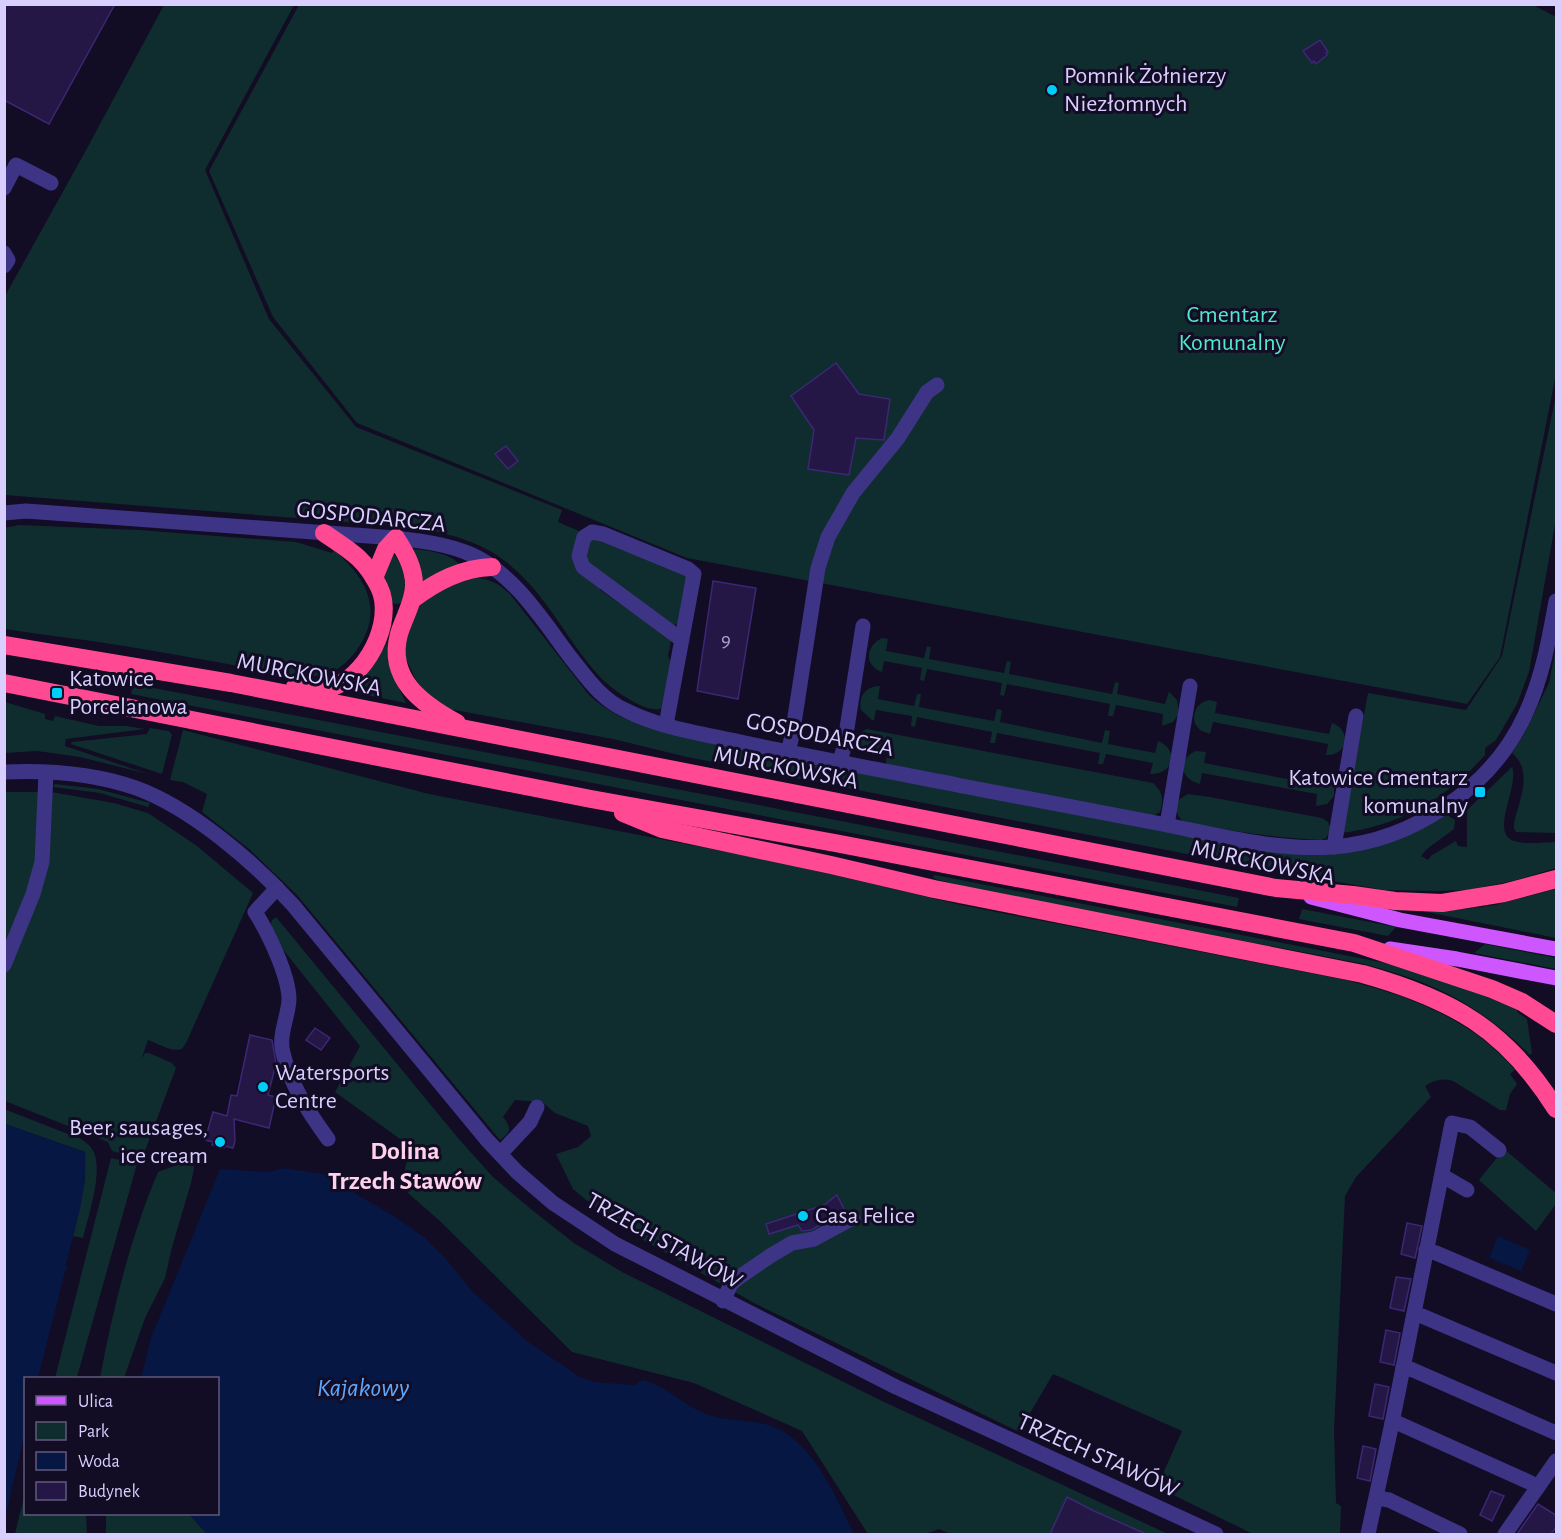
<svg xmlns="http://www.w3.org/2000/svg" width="1561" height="1539" font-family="'Alegreya Sans',sans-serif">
  <rect width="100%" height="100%" fill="#120c24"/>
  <!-- green -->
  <g fill="#0f2d2e">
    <path d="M164,5H294L205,170L269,319L356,427L562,510L558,522L579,531L573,556L600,587V590L663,633L671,641L668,656L673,667L663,708C648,716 610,688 600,677C568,642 548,597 511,566C483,541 447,533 410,527L5,495V296L85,152Z"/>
    <polygon points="299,5 1533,5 1556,17 1556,374 1500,657 1467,704 687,558 357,423 273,317 209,171"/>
    <path d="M1556,395V519L1529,672L1517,704L1496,740L1485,748V755C1446,799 1401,825 1342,833L1368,693L1466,710L1502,656Z"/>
    <path d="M19,525L139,530L296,542L332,553L334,550C357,570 378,596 368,628C362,647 345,669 326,674C302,681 272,673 249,668C211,661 174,654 136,648C92,640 48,636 5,629L4,528Z"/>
    <polygon points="597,539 687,575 680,624 672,625 587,563 586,548 591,540"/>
    <path d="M412,549C426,550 450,553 459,564L422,584Z"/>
    <path d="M393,553C405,568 407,584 402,602L398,604L391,603L384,577Z"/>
    <path d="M474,578C490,578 499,584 510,594L589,695C610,714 632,723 658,731L1313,855C1361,854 1406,840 1447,815L1455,820L1454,829L1427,849L1421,856L1428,860L1432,855L1456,841L1458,846L1467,847V810L1512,767C1520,785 1489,833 1514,841C1526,845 1544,842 1556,842V868L1513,881L1467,890L1437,891L1384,890L1275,871L687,757L613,739L449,709L426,693L417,682L406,659L405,639L418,608L426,598L452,582Z"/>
    <polygon points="391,637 398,686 406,703 346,691 369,670"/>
    <path d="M882,638L888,639L886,651L924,658L927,646L931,647L929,659L1004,673L1007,661L1011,662L1009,674L1112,694L1115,682L1119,683L1117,694L1165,704L1169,692L1177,700L1179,713L1173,722L1162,726L1163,714L1116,705L1113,716H1108L1110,704L1007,684L1004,696L1000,695L1002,683L927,669L924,681L920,680L922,668L884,661L882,672C864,666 865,646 882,638Z"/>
    <path d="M1556,647V833L1516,832L1514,828V823C1519,800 1534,772 1512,753L1523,736L1549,683Z"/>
    <polygon points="133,684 1239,898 1237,907 244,716 131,694"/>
    <path d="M880,686L878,699L914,706L917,694H921L919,707L994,721L997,709L1002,710L1000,722L1102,743L1105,730L1110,731L1108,744L1155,753L1158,741C1180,750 1173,775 1150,774L1153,763L1106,754L1103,764H1098L1100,753L997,733L995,743H990L992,732L917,717L915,727L911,726L912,716L876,710L874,720H872L861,710C858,697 865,686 880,686Z"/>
    <path d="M1209,700L1217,702L1215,713L1329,734L1332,723C1352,730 1348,756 1326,755L1328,744L1213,722L1210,734L1200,730L1195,724C1192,712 1197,703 1209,700Z"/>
    <polygon points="5,702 45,714 45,719 53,721 55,716 99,726 126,726 145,729 66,739 65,746 148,774 80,757 37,751 5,753"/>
    <polygon points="150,728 169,731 172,735 162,774 71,744 72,742 147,734"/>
    <path d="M867,729L1153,783C1163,793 1164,798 1160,812L1153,816L886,764L887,753L854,747L856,734Z"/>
    <path d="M183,730L429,794L783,863L961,905L1345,980C1410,996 1470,1018 1515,1070L1510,1074L1517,1084L1510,1094L1506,1110H1500L1453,1081C1443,1078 1434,1080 1425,1086L1431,1097L1356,1177L1345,1196L1334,1431L1336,1503L1341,1506L1340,1534H1253L1157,1487L1182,1431L1053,1374L1019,1432L754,1303L615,1224L573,1189L556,1154L578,1147L591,1136L588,1126L555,1113L542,1102L515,1100L503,1117C511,1127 512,1132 500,1140L297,895L249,849L202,812L207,794L183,782L170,780Z"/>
    <path d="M1196,751L1206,752L1204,763L1319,785L1322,774L1327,775L1334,783V796L1327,804L1316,806L1317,794L1202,773L1200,784C1180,779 1176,760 1196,751Z"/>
    <polygon points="55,784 98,789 150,803 148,807 100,793 53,787"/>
    <polygon points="5,792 40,792 39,856 29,888 5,950"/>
    <path d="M51,792L114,803L148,813L197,846L253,893L187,1041L182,1049C169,1052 160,1044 148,1040L141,1060L145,1053H149L172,1063L176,1068L142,1159L112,1151L108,1142L5,1101L4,977L16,947Z"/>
    <path d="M1188,794L1210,797L1322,818L1328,822L1331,829L1326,838L1321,840C1275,838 1230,831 1184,822C1176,816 1174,807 1180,799Z"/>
    <path d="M935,875L1405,967L1429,973L1518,1008L1517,1012L1527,1019L1532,1053L1530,1055C1479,1004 1433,982 1364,964L966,887L935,879L933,877Z"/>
    <polygon points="1556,889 1556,938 1422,911 1466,909 1495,905"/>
    <polygon points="1302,909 1396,927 1388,936 1299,919"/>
    <polygon points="276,917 458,1138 493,1177 532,1210 574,1243 622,1272 880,1400 1168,1534 951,1534 939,1529 925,1534 868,1534 802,1431 694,1383 572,1352 441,1222 400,1186 411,1147 335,1092 360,1046 277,942 270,926 272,920"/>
    <polygon points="1485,944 1556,958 1556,969 1474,953"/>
    <path d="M4,1109L81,1139C85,1142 90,1145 92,1149C105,1168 88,1217 83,1238L73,1236L85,1180V1152L5,1124Z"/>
    <polygon points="1504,1149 1556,1193 1556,1204 1536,1231 1479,1180"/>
    <polygon points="111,1158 137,1164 77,1377 79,1378 55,1378"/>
    <path d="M193,1159L194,1169L191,1183L172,1247L165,1278L145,1318L124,1378H100C113,1309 130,1238 158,1172Z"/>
    <polygon points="25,1493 26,1514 86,1514 87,1534 15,1534"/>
    <polygon points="106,1514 189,1514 207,1534 106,1534"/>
  </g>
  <!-- water -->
  <g fill="#061743">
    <path d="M5,1124L85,1152C88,1189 75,1228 66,1264L68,1268L65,1272L38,1378H26L25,1432L5,1519Z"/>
    <path d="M284,1168L323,1174L397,1218L424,1237L447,1260L472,1291L527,1341L580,1377L595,1382L635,1385L642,1380C665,1385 681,1403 702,1412C722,1422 745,1419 765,1424C811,1435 835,1496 854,1534H207L189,1514H218V1378H141L151,1338L220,1169L268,1172Z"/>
    <polygon points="1498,1236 1530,1250 1521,1271 1489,1258"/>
  </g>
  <!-- building -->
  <g fill="#241746" stroke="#3c2774" stroke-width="1.5">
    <polygon points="4,4 115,4 49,124 4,100"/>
    <polygon points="1320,40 1328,52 1326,53 1327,55 1316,64 1314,61 1312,63 1303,51"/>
    <polygon points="836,363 859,394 890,399 884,440 856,438 849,475 808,469 814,430 791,396"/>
    <polygon points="506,446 518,461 508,469 495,454"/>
    <polygon points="713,581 756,588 738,699 697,691"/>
    <polygon points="315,1028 330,1038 321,1050 306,1040"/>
    <polygon points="250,1035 272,1040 276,1064 268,1095 276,1097 269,1128 234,1119 235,1141 233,1148 225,1146 224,1148 212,1145 213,1142 205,1140 213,1112 227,1116 231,1095 237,1096"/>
    <polygon points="837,1195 845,1211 811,1230 802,1231 798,1225 769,1234 766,1224 824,1205"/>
    <polygon points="1407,1223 1422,1226 1415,1258 1401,1254"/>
    <polygon points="1396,1277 1411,1279 1404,1311 1390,1308"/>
    <polygon points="1386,1330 1400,1333 1394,1365 1380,1362"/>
    <polygon points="1375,1384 1389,1387 1383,1419 1369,1416"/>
    <polygon points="1363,1446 1376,1449 1370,1481 1357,1478"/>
    <polygon points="1491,1491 1504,1496 1492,1521 1480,1515"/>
    <polygon points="1067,1497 1094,1511 1146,1534 1050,1534"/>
    <polygon points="1538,1504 1557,1516 1557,1526 1551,1534 1517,1534"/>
  </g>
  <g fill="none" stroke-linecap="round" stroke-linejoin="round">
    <!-- minor -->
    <g stroke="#3d3486" stroke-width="15">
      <polyline points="4,188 16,165 51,183"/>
      <polyline points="4,253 8,260 4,266"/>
      <path d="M4,513L26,511L396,538C421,541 447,544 470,554C514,573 543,621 571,658C587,678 601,699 625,710C662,729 706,734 745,743C816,758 886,771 957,785C1025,798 1093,811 1162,824C1217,835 1276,851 1333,847C1413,841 1492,787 1525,715C1542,679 1549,640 1556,601"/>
      <polyline points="666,725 694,574 688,569 603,534 592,532 584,537 579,556 583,567 682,640"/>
      <polyline points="788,752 792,736 818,568 828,537 853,493 898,438 927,392 937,385"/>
      <polyline points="840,762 844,747 863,626"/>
      <path d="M4,772C47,770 96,774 136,788C191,808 254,862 293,905L487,1140L517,1172L553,1203L615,1244L896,1387L1216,1534"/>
      <polyline points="1167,825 1190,686"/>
      <polyline points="1334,847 1356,716"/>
      <path d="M277,888L255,912C268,932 288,974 289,998C289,1016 278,1034 283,1053C290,1084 309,1113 328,1139"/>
      <polyline points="4,965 33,894 42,862 46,773"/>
      <polyline points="500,1154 530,1122 537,1107"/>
      <polyline points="1441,1178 1448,1179 1467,1190"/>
      <polyline points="1426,1250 1436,1253 1556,1304"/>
      <polyline points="723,1301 731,1284 738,1278 770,1256 792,1243 814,1239 853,1218"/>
      <polyline points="1414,1315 1422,1316 1556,1373"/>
      <polyline points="1403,1367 1413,1370 1556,1433"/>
      <polyline points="1392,1423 1400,1424 1531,1483 1538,1487"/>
      <polyline points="1377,1498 1389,1500 1460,1534"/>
      <polyline points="1368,1534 1392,1423 1452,1123 1470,1127 1499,1150"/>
      <polyline points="1505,1534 1556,1461"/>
    </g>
    <!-- major -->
    <g stroke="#cd56ff" stroke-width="15">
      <polyline points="1311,897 1400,920 1556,949"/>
      <polyline points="1390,949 1457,959 1556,978"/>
    </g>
    <!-- highway -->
    <g stroke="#ff4a93" stroke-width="18">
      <path d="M374,578L386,549L396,538C405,552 414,567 414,585C414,602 404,617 399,634C387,679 422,704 457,723"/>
      <path d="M413,599C437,581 462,568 492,567"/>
      <polyline points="4,645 231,683 1276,888 1353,895 1395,901 1442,903 1504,893 1556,879"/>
      <polyline points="4,683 591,799 835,843 1354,943 1492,989 1522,1002 1556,1024"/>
      <path d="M295,687C305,688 318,690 328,688C365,681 396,621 379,587C365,558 349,550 324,533"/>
      <path d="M623,813L662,829L831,865L934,889L1363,974C1452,999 1506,1029 1556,1109"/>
    </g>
  </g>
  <!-- markers -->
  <g fill="#00cefa" stroke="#120c24" stroke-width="2">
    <circle cx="1052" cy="90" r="6"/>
    <rect x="51" y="687" width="12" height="12" rx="3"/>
    <rect x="1474" y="786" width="12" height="12" rx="3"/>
    <circle cx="263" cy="1087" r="6"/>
    <circle cx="220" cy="1142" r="6"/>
    <circle cx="803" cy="1216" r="6"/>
  </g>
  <g text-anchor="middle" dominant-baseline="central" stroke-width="6" stroke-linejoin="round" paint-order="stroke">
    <!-- number labels -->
    <g font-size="21" fill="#aba1d1">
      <text x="726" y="639">9</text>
    </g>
    <!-- poi labels -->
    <g font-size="24" fill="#d8cfff" stroke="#120c24" text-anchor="start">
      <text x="1064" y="76">Pomnik Żołnierzy<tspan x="1064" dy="28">Niezłomnych</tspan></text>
      <text x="69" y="679">Katowice<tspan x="69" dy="28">Porcelanowa</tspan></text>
      <text x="1468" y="778" text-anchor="end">Katowice Cmentarz<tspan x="1468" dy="28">komunalny</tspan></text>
      <text x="275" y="1073">Watersports<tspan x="275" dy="28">Centre</tspan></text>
      <text x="208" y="1128" text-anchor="end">Beer, sausages,<tspan x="208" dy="28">ice cream</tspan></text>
      <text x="815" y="1216">Casa Felice</text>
    </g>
    <!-- park labels -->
    <g font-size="24" fill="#52e8ce" stroke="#120c24">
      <text x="1232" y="315">Cmentarz<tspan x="1232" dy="28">Komunalny</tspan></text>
    </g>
    <!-- street labels -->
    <g font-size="24" fill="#d8cfff" stroke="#120c24">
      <text transform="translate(371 517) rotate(6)">GOSPODARCZA</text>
      <text transform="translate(309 675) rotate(11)">MURCKOWSKA</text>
      <text transform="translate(820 735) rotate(11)">GOSPODARCZA</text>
      <text transform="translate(786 768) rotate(11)">MURCKOWSKA</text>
      <text transform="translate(1263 863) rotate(12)">MURCKOWSKA</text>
      <text transform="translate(664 1241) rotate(29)">TRZECH STAWÓW</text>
      <text transform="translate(1098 1456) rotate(24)">TRZECH STAWÓW</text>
    </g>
    <!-- neighbourhood labels -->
    <g font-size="26" font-weight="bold" fill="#ffd1eb" stroke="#120c24">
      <text x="405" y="1151">Dolina<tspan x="405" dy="30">Trzech Stawów</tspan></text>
    </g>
    <!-- water labels -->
    <g font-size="26" font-style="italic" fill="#5da8ff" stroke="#120c24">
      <text x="363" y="1388">Kajakowy</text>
    </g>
  </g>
  <!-- border -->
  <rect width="1561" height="1539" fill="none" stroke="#d8cfff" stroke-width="12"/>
  <!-- legend -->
  <rect x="24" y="1377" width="195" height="138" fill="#120c24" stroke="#615a7c" stroke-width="1.5"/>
  <rect x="36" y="1396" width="30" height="9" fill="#cd56ff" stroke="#615a7c" stroke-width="1.5"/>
  <text x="78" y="1407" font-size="18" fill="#d8cfff">Ulica</text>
  <rect x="36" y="1422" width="30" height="18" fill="#0f2d2e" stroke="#615a7c" stroke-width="1.5"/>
  <text x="78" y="1437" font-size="18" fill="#d8cfff">Park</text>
  <rect x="36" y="1452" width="30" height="18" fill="#061743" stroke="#615a7c" stroke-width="1.5"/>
  <text x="78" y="1467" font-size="18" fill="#d8cfff">Woda</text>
  <rect x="36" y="1482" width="30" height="18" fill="#241746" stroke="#615a7c" stroke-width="1.5"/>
  <text x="78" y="1497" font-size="18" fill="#d8cfff">Budynek</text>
</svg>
